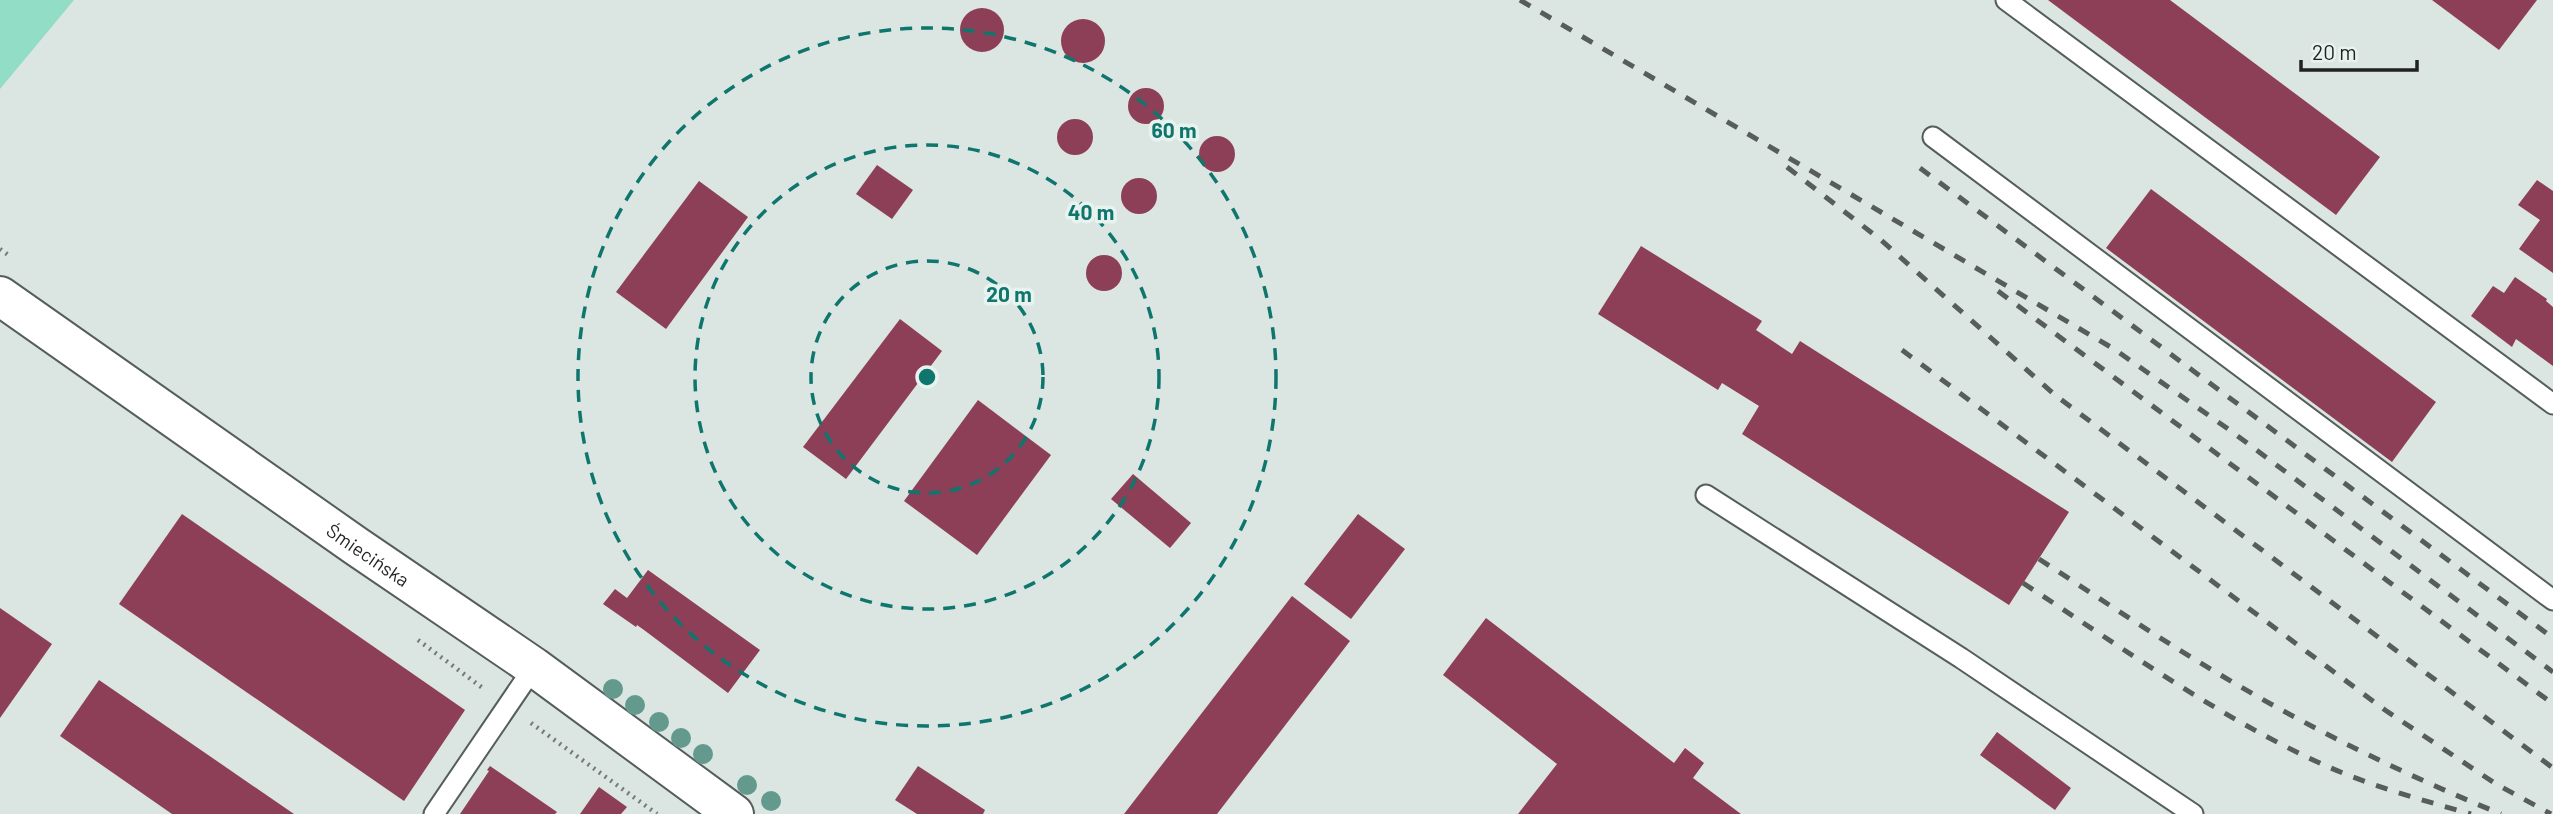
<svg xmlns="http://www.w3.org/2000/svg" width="2553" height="814" font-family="Barlow,sans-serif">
  <rect width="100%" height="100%" fill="#dbe5e1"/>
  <!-- green -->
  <polygon fill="#92ddc5" points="0,0 74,0 0,89"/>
  <!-- building -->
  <g fill="#8c3f57">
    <polygon points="2048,0 2170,0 2380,157 2336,215"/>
    <polygon points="2432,0 2537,0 2499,50"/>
    <circle cx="982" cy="30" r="22"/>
    <circle cx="1083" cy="41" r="22"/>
    <circle cx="1146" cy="106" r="18"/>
    <circle cx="1075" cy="137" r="18"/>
    <circle cx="1217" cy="154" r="18"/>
    <polygon points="877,165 913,190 892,219 856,194"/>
    <circle cx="1139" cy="196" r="18"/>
    <polygon points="2537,180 2553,191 2553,273 2519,249 2540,220 2518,205"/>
    <polygon points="699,181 748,217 666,329 616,292"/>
    <polygon points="2151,189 2436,402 2392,462 2106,248"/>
    <polygon points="1641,246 1762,321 1756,330 1792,354 1800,341 2069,512 2009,605 1742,434 1759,406 1722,383 1718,390 1598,314"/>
    <circle cx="1104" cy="273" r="18"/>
    <polygon points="2515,277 2547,299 2546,301 2553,307 2553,366 2516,339 2512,347 2471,316 2493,286 2504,293"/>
    <polygon points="900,319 942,351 846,479 803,447"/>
    <polygon points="978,400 1051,455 977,555 904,501"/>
    <polygon points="1133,474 1191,523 1170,548 1111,499"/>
    <polygon points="182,514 465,710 404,801 119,604"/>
    <polygon points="1358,514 1405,549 1351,619 1304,584"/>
    <polygon points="648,570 760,650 728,693 644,630 637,625 636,627 603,604 615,589 627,598"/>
    <polygon points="1292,596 1350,641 1217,814 1124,814"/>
    <polygon points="0,608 52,644 0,718"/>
    <polygon points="1486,618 1674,763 1685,748 1704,763 1693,778 1741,814 1518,814 1557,764 1443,675"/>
    <polygon points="99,680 294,814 172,814 60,736"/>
    <polygon points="1997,732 2071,788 2055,810 1980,755"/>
    <polygon points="490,766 557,812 555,814 460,814 489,771 487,770"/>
    <polygon points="918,766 985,810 983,814 917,814 895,800"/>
    <polygon points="599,787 627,807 621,814 580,814"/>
  </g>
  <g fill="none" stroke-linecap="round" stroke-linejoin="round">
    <defs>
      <g id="lane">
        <polyline points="2006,0 2553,404"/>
        <polyline points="1933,137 2553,600"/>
        <polyline points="1706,495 1961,658 2193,814"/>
        <polyline points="434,814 534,667"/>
      </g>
      <g id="street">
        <path id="s1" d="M0,296L356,546L534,667L734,814"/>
      </g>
    </defs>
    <!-- lane casing -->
    <use href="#lane" stroke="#555e5b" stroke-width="23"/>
    <!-- street casing -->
    <use href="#street" stroke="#555e5b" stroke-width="42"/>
    <!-- path -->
    <g stroke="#747a78" stroke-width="4.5" stroke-dasharray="2 5" stroke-linecap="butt">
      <polyline points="0,249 11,257"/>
      <polyline points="418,640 484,689"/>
      <polyline points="531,723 657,814"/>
    </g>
    <!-- lane -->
    <use href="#lane" stroke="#fff" stroke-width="19"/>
    <!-- street -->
    <use href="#street" stroke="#fff" stroke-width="38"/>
    <!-- rail -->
    <g stroke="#575d5b" stroke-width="5" stroke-dasharray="12 12" stroke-linecap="butt">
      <polyline points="1520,0 2114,349 2231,431 2553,672"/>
      <polyline points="1787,167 1881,240 2055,395 2553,768"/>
      <polyline points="1920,168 2553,638"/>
      <polyline points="1998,291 2553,704"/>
      <polyline points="1902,350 2385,710 2496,784 2551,814"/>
      <path d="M2039,559C2090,592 2140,626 2191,657C2289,718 2395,771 2501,814"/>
      <path d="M2023,583C2121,647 2218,717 2324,765C2371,786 2422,800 2471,814"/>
    </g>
  </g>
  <!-- trees -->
  <g fill="#639a8d">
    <circle cx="613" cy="689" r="10"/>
    <circle cx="635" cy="705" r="10"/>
    <circle cx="659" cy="722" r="10"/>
    <circle cx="681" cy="738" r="10"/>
    <circle cx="703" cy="754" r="10"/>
    <circle cx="747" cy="785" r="10"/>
    <circle cx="771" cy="801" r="10"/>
  </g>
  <!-- distance rings -->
  <g fill="none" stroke="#0f766e" stroke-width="3.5" stroke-dasharray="12 9">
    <circle cx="927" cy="377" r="116"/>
    <circle cx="927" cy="377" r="232"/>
    <circle cx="927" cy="377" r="349"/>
  </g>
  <g text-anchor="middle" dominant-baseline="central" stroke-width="7" stroke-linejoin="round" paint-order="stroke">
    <!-- street labels -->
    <g font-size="19" fill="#1f2221" stroke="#e8f2ee">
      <text stroke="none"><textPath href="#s1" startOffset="450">Śmiecińska</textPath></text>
    </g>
  </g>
  <circle cx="927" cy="377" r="10" fill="#0f766e" stroke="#e8f2ee" stroke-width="3.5"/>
  <g font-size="21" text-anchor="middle" font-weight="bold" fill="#0f766e" stroke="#e8f2ee" stroke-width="7" stroke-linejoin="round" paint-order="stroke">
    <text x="1174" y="138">60 m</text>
    <text x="1091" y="220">40 m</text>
    <text x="1009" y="302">20 m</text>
  </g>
  <!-- scale -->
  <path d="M2301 60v10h116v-10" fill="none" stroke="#1f2221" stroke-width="3.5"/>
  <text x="2312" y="60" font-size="21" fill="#1f2221" stroke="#e8f2ee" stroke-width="5" paint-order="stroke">20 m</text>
</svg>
